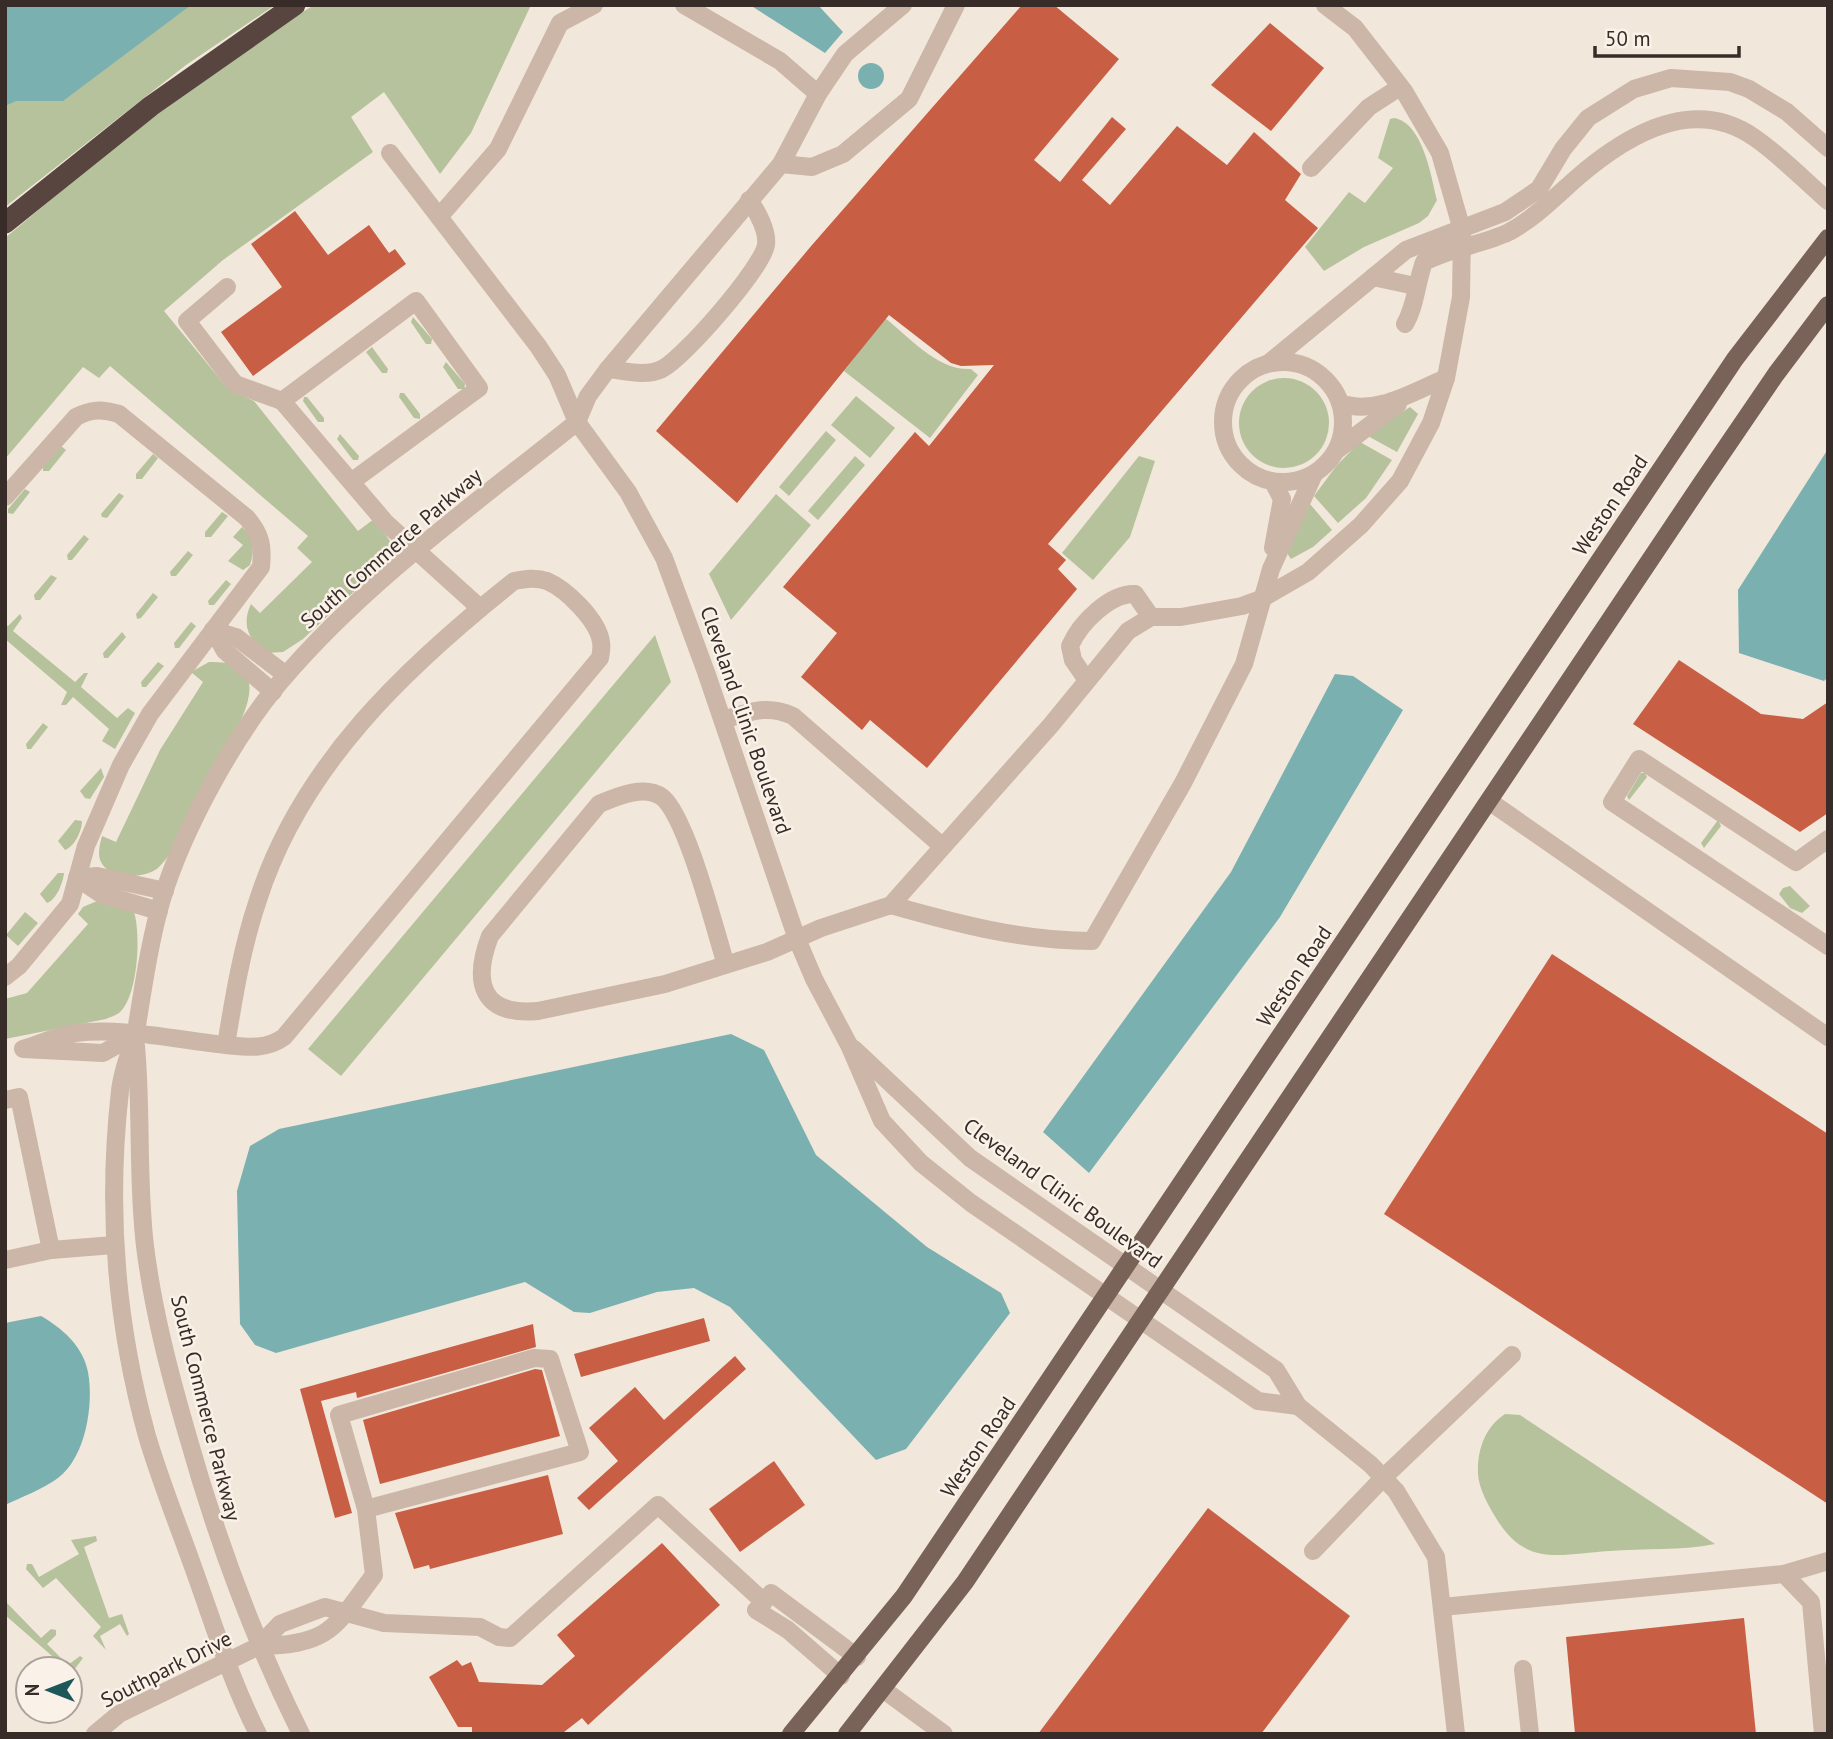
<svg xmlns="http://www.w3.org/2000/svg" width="1833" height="1739" font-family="'PT Sans',sans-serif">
  <rect width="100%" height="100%" fill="#f2e7db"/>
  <!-- green -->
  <g fill="#b6c29b">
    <polygon points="5,5 275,5 186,65 5,207"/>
    <path d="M314,5H531L471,133L440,174L384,92L351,117L373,152L223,260L164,311L229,390L254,401L358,531L374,519L390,541L389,559L303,639L283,652L266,653C249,640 241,625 251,604L260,613L312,562L297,548L308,536L110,366L99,378L83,367L5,459V238C104,155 204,72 314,5Z"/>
    <path d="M1394,118C1423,123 1431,176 1437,200L1428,216L1419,223L1364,247L1324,271L1305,247L1349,192L1365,203L1393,168L1378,158L1390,119Z"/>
    <polygon points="413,317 432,339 431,344 426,344 411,322"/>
    <path d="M885,318C909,337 938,371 971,369L978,375L930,438L844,371Z"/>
    <polygon points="372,347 388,369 387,373 382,373 366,352"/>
    <polygon points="446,362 465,384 464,389 458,389 443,367"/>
    <circle cx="1284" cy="423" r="45"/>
    <polygon points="400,393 404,393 420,414 420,419 414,418 399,397"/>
    <polygon points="856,396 895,428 870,458 831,425"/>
    <polygon points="304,397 307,397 324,418 324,422 318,422 303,401"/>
    <polygon points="1410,407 1418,414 1397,452 1366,435"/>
    <polygon points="826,431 836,440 789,496 779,487"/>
    <polygon points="340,434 359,456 358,460 353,460 337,439"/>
    <polygon points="1360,442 1392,460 1366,498 1338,523 1314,496 1337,465"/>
    <polygon points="61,446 66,450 49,471 43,471 43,467"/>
    <polygon points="153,454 158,458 142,479 136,479 136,474"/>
    <polygon points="855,456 865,465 818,520 808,511"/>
    <polygon points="1139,456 1155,461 1130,537 1093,580 1062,553"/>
    <polygon points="25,489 30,492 13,514 8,513 8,509"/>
    <polygon points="119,493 124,496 107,518 102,517 101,514"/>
    <polygon points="776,494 811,525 731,620 709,574"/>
    <polygon points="1310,504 1332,530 1313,547 1291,559 1287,553"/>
    <polygon points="222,512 228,516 211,537 205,537 205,532"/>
    <path d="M242,527C253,536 255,551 250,565L243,570L228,561L243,545L233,537Z"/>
    <polygon points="84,535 89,539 72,560 68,560 67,555"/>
    <polygon points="188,551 193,555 176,576 171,576 170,572"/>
    <polygon points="51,575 57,578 40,600 35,600 34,595"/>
    <polygon points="226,580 231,584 214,605 209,605 208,601"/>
    <polygon points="153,593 158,597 141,618 137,619 136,614"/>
    <polygon points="20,614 22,618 13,631 75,682 84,673 88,673 81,687 117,718 128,708 135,713 115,749 102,741 109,729 73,697 66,705 61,705 67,692 5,639 5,625 8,626"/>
    <polygon points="191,622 196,626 179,648 175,648 174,643"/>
    <polygon points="122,632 126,637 108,658 104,658 103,653"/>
    <polygon points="655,635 671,682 341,1076 308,1049"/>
    <polygon points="158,662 164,666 146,687 142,687 141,682"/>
    <path d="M209,662C293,659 223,750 206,783C193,807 178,849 159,867C147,879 109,880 101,862C97,854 100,844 102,836L116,842L160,750L203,682L191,672Z"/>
    <polygon points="43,723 48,727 31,749 27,749 26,744"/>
    <polygon points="101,768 104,777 90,799 85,798 80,791"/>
    <polygon points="1641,773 1645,773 1647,777 1629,800 1627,796"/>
    <path d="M75,820L82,821C82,831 74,847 65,850L58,841Z"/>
    <polygon points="1718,820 1721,826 1704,848 1701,843"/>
    <path d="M58,873H64C63,883 56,900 47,903L40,894Z"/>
    <polygon points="1790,886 1810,906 1802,913 1790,908 1779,894 1783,888"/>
    <path d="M104,898L134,912C141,934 138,993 121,1011C118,1015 110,1017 106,1019L5,1039V999L27,993L88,924L78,914L83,907Z"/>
    <polygon points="25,912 38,923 18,946 6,935"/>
    <path d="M1505,1414L1520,1415L1715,1544C1680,1551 1645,1548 1609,1551C1561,1554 1526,1568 1496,1518C1488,1505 1479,1489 1478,1474C1477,1450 1485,1427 1505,1414Z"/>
    <polygon points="96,1536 97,1541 84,1547 109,1618 122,1614 129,1634 127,1636 120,1624 100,1636 106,1650 93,1636 101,1627 56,1578 43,1588 26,1569 27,1564 32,1564 39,1577 79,1554 71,1540"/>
    <polygon points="5,1601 41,1638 51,1629 56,1630 56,1635 47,1644 68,1665 80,1656 83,1658 74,1670 67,1669 5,1615"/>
  </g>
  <!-- water -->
  <g fill="#7ab0b0">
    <polygon points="5,5 191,5 63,101 16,101 5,106"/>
    <polygon points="750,5 818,5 843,32 825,53"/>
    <circle cx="871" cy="76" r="13"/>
    <polygon points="1828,449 1828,677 1824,681 1739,653 1738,590"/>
    <polygon points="1335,674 1353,676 1403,710 1280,917 1089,1173 1043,1132 1231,872"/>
    <polygon points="731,1034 764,1050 816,1155 927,1247 1001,1293 1010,1313 906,1449 876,1460 730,1307 694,1288 657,1292 590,1313 574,1312 525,1282 276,1353 255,1345 240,1324 237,1191 250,1146 279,1129"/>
    <path d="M41,1316C62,1328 83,1346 88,1372C94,1404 86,1457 58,1478C43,1489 22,1497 5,1505V1323Z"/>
  </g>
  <!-- building -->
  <g fill="#c85e44">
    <polygon points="1022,5 1054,5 1119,59 1034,160 1060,182 1112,117 1126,129 1082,180 1110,205 1177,126 1227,165 1254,132 1301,174 1285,200 1318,228 1048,544 1066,560 1058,569 1077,589 927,768 870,720 862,730 801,677 837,633 783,587 915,432 929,446 994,365 961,366 951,363 889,315 737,503 656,431 812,245"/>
    <polygon points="1270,23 1324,68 1271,131 1211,85"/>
    <polygon points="295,211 328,255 369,225 389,253 395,249 406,264 253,376 221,332 282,287 251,244"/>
    <polygon points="1679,660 1761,714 1803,719 1828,702 1828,813 1800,832 1633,724"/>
    <polygon points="1552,954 1828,1134 1828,1504 1384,1214"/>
    <polygon points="704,1318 710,1341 581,1377 574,1354"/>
    <polygon points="533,1324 536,1347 357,1398 356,1392 321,1401 352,1513 335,1518 300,1389"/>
    <polygon points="735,1356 746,1369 589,1510 577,1498 618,1461 589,1428 635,1387 664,1420"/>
    <polygon points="535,1369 542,1370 560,1436 380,1484 363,1420"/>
    <polygon points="774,1461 805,1505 740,1552 709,1509"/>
    <polygon points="548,1475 563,1534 430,1569 429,1565 414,1569 395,1513"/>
    <polygon points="1208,1508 1350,1616 1261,1734 1038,1734"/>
    <polygon points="662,1543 720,1605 588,1725 582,1718 564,1732 546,1734 472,1734 472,1727 458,1727 429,1677 457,1660 462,1666 471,1662 479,1682 542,1685 575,1656 557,1635"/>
    <polygon points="1744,1618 1756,1734 1575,1734 1566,1637"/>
  </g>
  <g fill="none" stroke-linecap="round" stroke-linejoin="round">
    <!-- minor -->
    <g stroke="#cbb6a7" stroke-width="18">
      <polyline points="684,5 780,61 818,94"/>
      <polyline points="390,153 538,346 557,375 577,422 628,492 664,558 706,672 797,939 814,979 849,1045 882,1121 921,1163 971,1203 1258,1401 1298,1406"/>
      <polyline points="781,164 812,167 843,154 909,99 956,5"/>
      <polyline points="1311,168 1369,107 1400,87"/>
      <polyline points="439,217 498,149 560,23 594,5"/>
      <polyline points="1373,277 1415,286"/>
      <polyline points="227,287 187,321 235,384 282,401"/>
      <path d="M1405,324C1416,305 1416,284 1424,262C1450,248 1482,245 1509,232C1535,218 1557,195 1579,176C1628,134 1694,95 1755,138C1781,156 1804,180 1828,201"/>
      <circle cx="1283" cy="422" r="60"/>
      <polyline points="1269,363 1406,250 1505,212 1539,189 1563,149 1588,118 1634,89 1671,78 1730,82 1749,89 1787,112 1828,148"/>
      <path d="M608,369C626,371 645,377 662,369C684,358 762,268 766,245C768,231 757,211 749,200"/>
      <path d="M1340,403C1376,416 1412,392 1446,378"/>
      <polyline points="1337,450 1398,404"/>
      <polyline points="351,482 479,388 416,301 282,401 386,523 480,608"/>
      <path d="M5,497L76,417C91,409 102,409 119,414L247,518C261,535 263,545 261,567L150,714L121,765L86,846L70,904L19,966L5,977"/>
      <polyline points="1273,548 1282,499 1273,482"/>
      <polyline points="213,630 225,651 273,692"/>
      <polyline points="213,630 236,637 286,675"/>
      <path d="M1086,679L1073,660L1070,646C1080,623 1110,593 1135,594L1151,617"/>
      <path d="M723,720C748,712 768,704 793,716L942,846"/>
      <polyline points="1489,801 1828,1037"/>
      <polyline points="1828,839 1796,862 1639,759 1612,802 1828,946"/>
      <polyline points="77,878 97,876 165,891"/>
      <polyline points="77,878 101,894 159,911"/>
      <path d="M891,905C958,924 1023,941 1092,941L1183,783L1244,664L1271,569L1314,474"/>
      <path d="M726,965C715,930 687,817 662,797C644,784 616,797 599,804L490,936C472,983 482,1016 538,1011L665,984L767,952L821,928L891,905L1051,725L1128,631L1151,617H1181L1242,606L1261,599L1308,572L1361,525L1400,481L1431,423L1446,378L1461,297L1462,230L1440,153L1404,91L1355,28L1325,5"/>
      <path d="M135,1035L103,1053L23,1049C40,1044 58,1035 75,1033C123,1027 177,1040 226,1045C247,1047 266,1050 284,1037L600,658C601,653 602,647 601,642C598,620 566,589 547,581C536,577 525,579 514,581C407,666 301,765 258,900C242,947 234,996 226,1045"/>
      <path d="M136,1046C142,1112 137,1180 145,1246C153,1311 170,1375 188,1437C217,1540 253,1638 301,1734"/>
      <polyline points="854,1049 970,1158 1276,1370 1298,1406 1370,1464 1396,1491 1436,1557 1456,1734"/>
      <polyline points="5,1100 19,1097 51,1250"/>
      <polyline points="5,1260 51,1250 114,1245"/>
      <polyline points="1313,1551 1384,1477 1512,1355"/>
      <polyline points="1784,1574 1811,1602 1823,1734"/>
      <polyline points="771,1593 857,1657"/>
      <polyline points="1442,1607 1784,1574 1828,1561"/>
      <polyline points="756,1610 788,1630 841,1676"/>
      <path d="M259,1646C331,1645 335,1627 374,1575L366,1509L339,1415L534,1358L550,1359L580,1452L366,1509"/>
      <polyline points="1523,1669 1530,1734"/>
      <polyline points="884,1690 944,1734"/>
      <polyline points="95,1734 119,1714 259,1646 280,1624 325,1607 384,1623 480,1627 499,1637 510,1638 658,1505 764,1602"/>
      <path d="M258,1734C230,1679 213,1622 192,1564C177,1522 160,1480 147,1436C116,1324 107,1206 120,1091C122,1068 133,1047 137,1025C144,983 150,940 162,899C183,830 234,736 281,681C366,581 475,504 577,422L588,396L608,369L781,164L818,94L845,54L903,5"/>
    </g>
    <!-- major -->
    <g stroke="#796258" stroke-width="18">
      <polyline points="791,1734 904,1596 1735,359 1828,238"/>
      <polyline points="847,1734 965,1582 1701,484 1776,374 1828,305"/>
    </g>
    <!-- highway -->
    <polyline stroke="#58453f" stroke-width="21" points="5,223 151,106 295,5"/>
  </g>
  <g text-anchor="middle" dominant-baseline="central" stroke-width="5" stroke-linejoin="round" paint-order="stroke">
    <!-- street labels -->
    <g font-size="21" fill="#372c28" stroke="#faf1e8">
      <text transform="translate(1610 505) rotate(-56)">Weston Road</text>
      <text transform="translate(391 548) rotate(-41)">South Commerce Parkway</text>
      <text transform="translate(746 720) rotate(71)">Cleveland Clinic Boulevard</text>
      <text transform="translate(1294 976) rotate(-56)">Weston Road</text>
      <text transform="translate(1063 1193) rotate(36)">Cleveland Clinic Boulevard</text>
      <text transform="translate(206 1408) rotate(76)">South Commerce Parkway</text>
      <text transform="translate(978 1447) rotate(-56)">Weston Road</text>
      <text transform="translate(166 1669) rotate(-27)">Southpark Drive</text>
    </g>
  </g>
  <!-- border -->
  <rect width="1833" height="1739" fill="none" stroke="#372c28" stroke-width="14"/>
  <!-- north arrow -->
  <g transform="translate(49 1690) rotate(270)"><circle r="33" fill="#faf1e8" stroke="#aca29b" stroke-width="2"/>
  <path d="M0-5L12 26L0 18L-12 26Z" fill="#1c5859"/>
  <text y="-10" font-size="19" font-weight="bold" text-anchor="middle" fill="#372c28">N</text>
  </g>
  <!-- scale -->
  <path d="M1595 46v10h144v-10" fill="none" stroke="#372c28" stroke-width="3.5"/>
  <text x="1605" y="46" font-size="21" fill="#372c28" stroke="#faf1e8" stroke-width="5" paint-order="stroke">50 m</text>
</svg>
